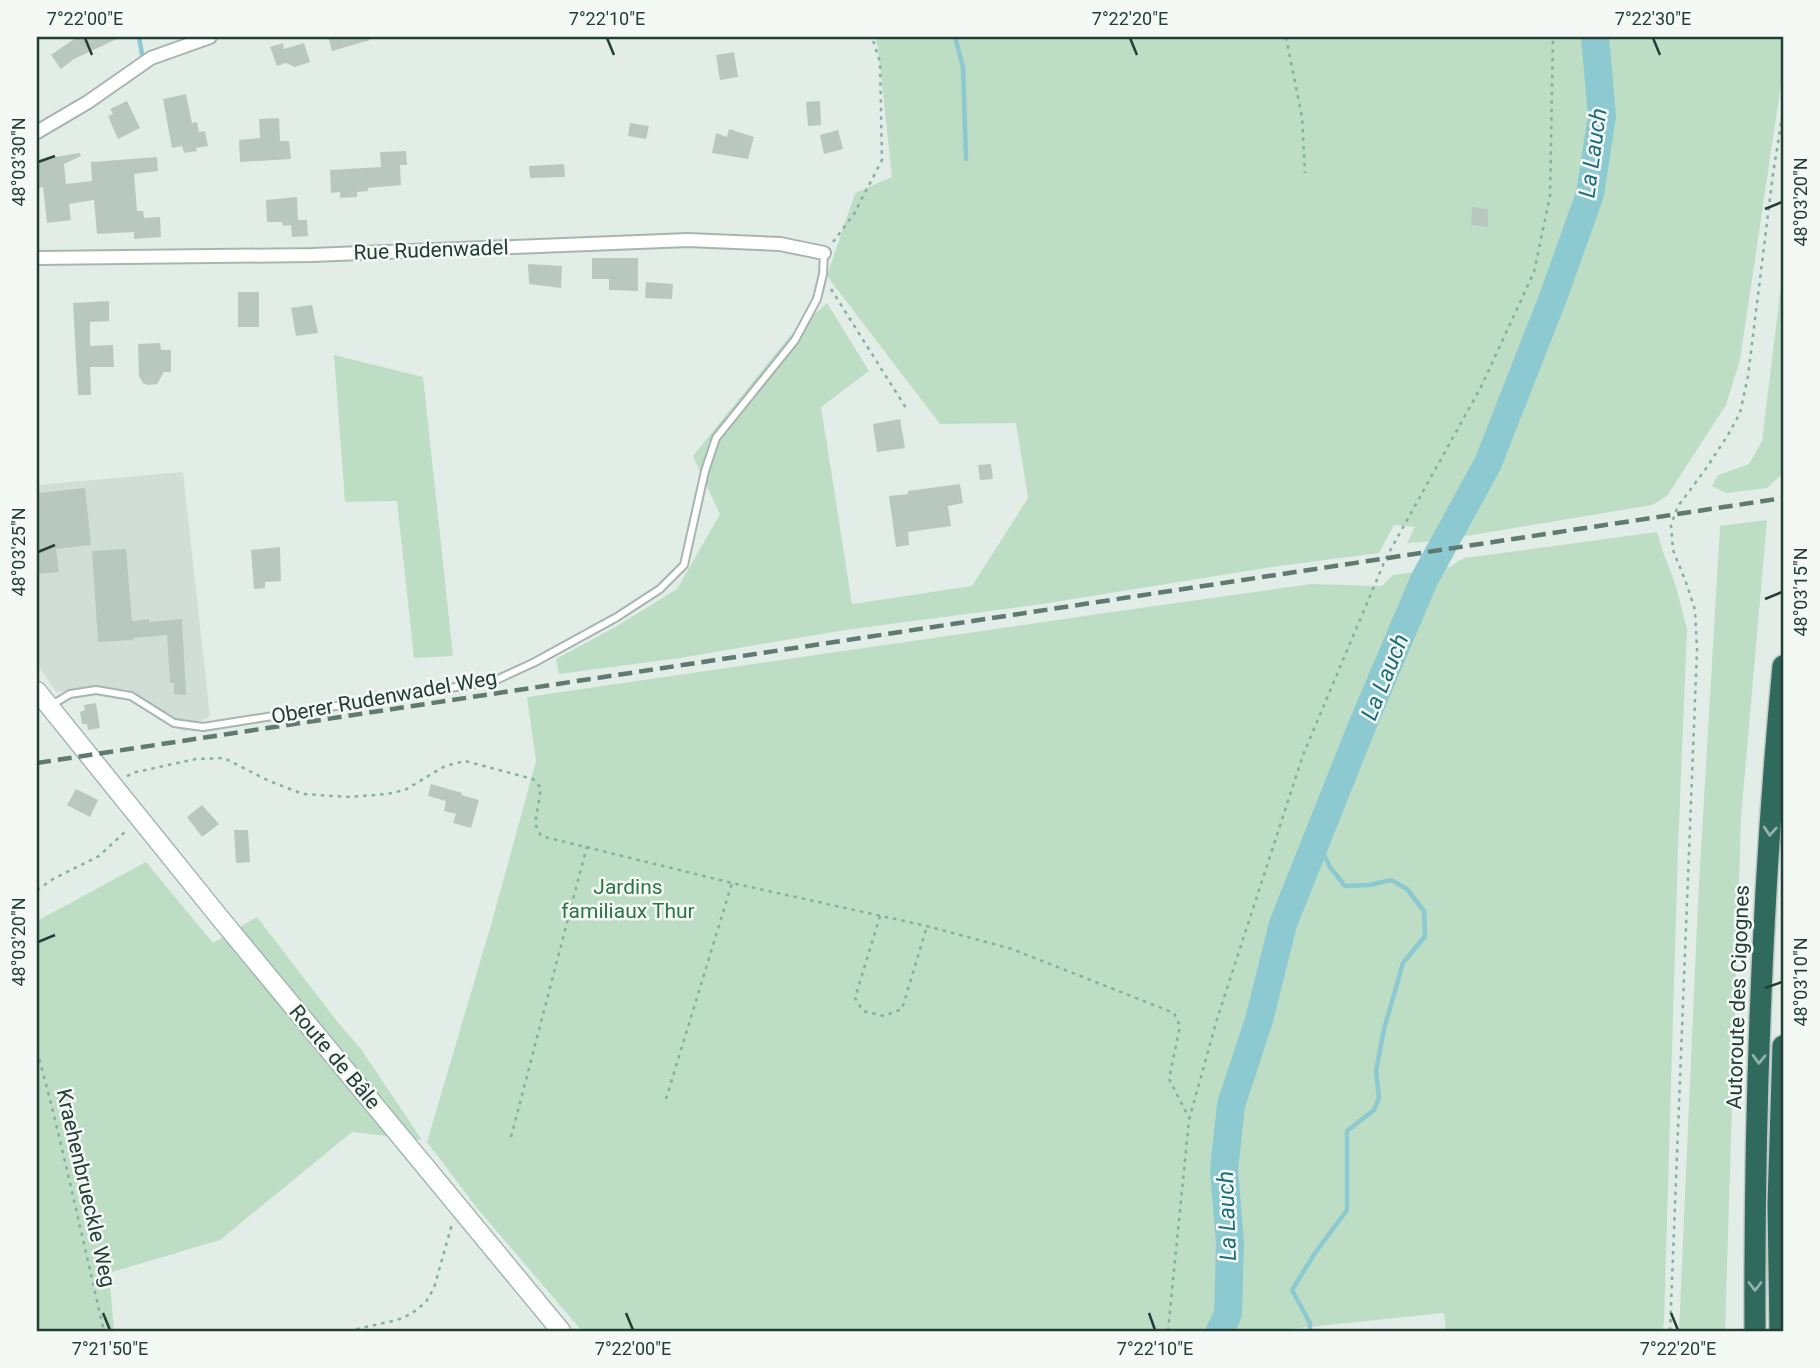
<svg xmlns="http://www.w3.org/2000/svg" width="1820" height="1368" font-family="Roboto,sans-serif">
  <rect width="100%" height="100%" fill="#e3ede8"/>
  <!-- built -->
  <polygon fill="#d1ddd7" points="183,472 210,716 184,732 127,689 56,692 37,663 37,485"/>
  <!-- green -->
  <g fill="#bddec4">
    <polygon points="875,37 1783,37 1783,71 1740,360 1726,405 1667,496 1652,505 1437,541 1407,543 1415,527 1394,525 1379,553 1279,566 1042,604 845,630 680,658 559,674 556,659 617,626 677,589 720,514 693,456 789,337 827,303 869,371 821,407 852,604 972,586 1028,498 1016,423 940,424 827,276 855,193 892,177 878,48"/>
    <polygon points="1783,269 1783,473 1767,488 1726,493 1712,486 1718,475 1749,464 1762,441"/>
    <polygon points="334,355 423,377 453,656 414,658 397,501 345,502"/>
    <polygon points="1767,520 1741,818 1725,1331 1679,1331 1698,901 1720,526"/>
    <polygon points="1657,532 1664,555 1675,583 1687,629 1678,849 1664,1323 1662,1331 1446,1331 1444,1313 1269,1331 582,1331 477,1208 427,1142 493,918 536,761 527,697 1105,613 1311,584 1382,586 1393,575 1449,567 1464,558"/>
    <polygon points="146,862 213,943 257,917 336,1020 361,1049 422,1140 352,1132 220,1240 109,1273 114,1331 37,1331 37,921"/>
  </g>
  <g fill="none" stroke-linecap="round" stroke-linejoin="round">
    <!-- stream -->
    <g stroke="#8cc9d1" stroke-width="4.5">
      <polyline points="139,37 142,54"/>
      <polyline points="955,37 963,67 966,159"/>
      <polyline points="1310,1331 1310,1323 1292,1290 1315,1253 1347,1210 1347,1131 1374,1110 1379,1098 1376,1071 1384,1029 1403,963 1425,936 1424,911 1407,889 1391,880 1370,885 1345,886 1330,867 1316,839"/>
    </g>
    <!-- river -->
    <polyline stroke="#8cc9d1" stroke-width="28" points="1220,1331 1228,1314 1230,1243 1224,1170 1231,1105 1259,1020 1283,924 1362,726 1424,580 1488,463 1554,295 1590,194 1602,116 1595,37"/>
  </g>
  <!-- building -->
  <g fill="#b8c8c1">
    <polygon points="77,37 121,37 74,59 61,69 51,55"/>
    <polygon points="328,37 369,37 370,40 332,51"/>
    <polygon points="283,43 284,49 304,43 310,62 295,67 286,63 277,66 270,47"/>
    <polygon points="734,52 738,77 720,80 716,55"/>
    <polygon points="186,94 192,123 197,122 199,132 205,131 208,146 196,148 197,151 184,153 182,146 172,148 163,99"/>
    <polygon points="127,101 140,128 118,139 108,116 113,114 110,109"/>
    <polygon points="820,101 821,125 808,126 806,102"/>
    <polygon points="279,118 280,141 289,141 291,159 240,162 239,140 260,138 259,119"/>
    <polygon points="630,123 649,126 646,139 628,136"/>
    <polygon points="729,129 754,137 748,159 712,153 716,133 727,137"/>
    <polygon points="838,130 843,149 824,154 820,135"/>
    <polygon points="406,151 407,165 400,165 401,185 368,188 368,191 357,192 357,197 340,198 340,192 331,193 330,170 381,167 380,152"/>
    <polygon points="80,153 81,156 64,164 66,184 92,181 91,162 157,157 158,171 134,174 137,211 143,211 144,218 160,217 161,237 134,239 134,232 97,234 94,200 69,204 71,220 47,223 43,187 37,188 37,160"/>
    <polygon points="564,164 565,177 530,178 529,166"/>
    <polygon points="297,197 298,220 307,220 308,236 292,237 291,225 283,226 282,222 267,222 266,200"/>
    <polygon points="1472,207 1488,209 1488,227 1471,225"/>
    <polygon points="592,258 638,258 638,291 609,290 609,279 592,279"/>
    <polygon points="528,264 562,266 561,288 529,284"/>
    <polygon points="646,282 673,284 672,299 645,298"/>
    <rect x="238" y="292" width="21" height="35"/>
    <polygon points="109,301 109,321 90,322 90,346 113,345 114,367 90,367 91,395 78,395 73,303"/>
    <polygon points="312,305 318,333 296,336 291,308"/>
    <polygon points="160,343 161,350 171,350 171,372 164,372 157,384 147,385 143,383 139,376 138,344"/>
    <polygon points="900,419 905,448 877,452 873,424"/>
    <polygon points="991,464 993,479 980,480 978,465"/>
    <polygon points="960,484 963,503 948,506 951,526 908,532 909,545 896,547 889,496 908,494 908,491"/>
    <polygon points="85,488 91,545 56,549 59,572 37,574 37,493"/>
    <polygon points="280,547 281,581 265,582 265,588 254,589 251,550"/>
    <polygon points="126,549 132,621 149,619 149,622 182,619 186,695 174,694 174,683 170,683 167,635 133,638 133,640 98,642 92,551"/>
    <polygon points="96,703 100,728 88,730 87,724 82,724 80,712 85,710 84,705"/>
    <polygon points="431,784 462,793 461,795 479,800 471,828 453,823 456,814 444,811 446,801 428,796"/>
    <polygon points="76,789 98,800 90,817 67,805"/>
    <polygon points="202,805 219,824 202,837 187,817"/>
    <polygon points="234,830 248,830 250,862 236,863"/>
  </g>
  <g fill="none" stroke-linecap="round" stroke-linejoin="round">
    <defs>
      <polyline id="service" points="50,706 70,694 96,690 131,696 174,723 203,727 494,681 535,662 617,617 660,589 684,565 705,471 716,438 795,340 817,299 823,274 824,253"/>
      <g id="minor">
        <polyline points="37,132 88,102 151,58 210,37"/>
        <polyline points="37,258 312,255 688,240 780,244 824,253"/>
      </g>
      <polyline id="secondary" points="37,691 220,918 561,1331"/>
      <g id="motorway">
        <path d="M1755,1331C1754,1109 1762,887 1783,666"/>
        <polyline points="1780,1331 1778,1204 1783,1046"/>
      </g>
    </defs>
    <!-- service casing -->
    <use href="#service" stroke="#a6b5af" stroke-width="10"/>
    <!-- minor casing -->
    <use href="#minor" stroke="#a6b5af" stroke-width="16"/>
    <!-- secondary casing -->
    <use href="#secondary" stroke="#a2b8b0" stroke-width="21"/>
    <!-- motorway casing -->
    <use href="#motorway" stroke="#c1c9c7" stroke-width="24"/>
    <!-- path -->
    <g stroke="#84b0a1" stroke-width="2.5" stroke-dasharray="3.5 5" stroke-linecap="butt">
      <polyline points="1286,37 1302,117 1305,173"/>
      <polyline points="833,242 854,214 882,160 880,62 872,37"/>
      <polyline points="831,289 906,408"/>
      <polyline points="127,776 136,772 196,759 224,758 269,781 303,794 349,797 387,794 405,790 445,766 465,761 533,779 541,788 535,824 541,836 732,883 927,926 1012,949 1174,1013 1180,1026 1169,1079 1189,1118"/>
      <polyline points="37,890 53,879 99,856 127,830"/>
      <polyline points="880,916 855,998 863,1011 884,1016 902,1009 927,926"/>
      <path d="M37,1051C56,1119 71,1188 87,1257C93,1282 98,1307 104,1331"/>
      <polyline points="666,1099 732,883"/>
      <polyline points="511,1137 587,846"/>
      <polyline points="348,1331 397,1320 411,1314 426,1302 434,1288 452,1224"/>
      <polyline points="1168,1331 1189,1120 1217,1019 1303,755 1386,558 1481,387 1534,272 1550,196 1553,37"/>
      <polyline points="1670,1331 1697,650 1695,610 1687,585 1673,550 1671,525 1678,506 1705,470 1728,435 1740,413 1748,376 1773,174 1783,111"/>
    </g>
    <!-- service -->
    <use href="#service" stroke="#fff" stroke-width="6"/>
    <!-- minor -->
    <use href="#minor" stroke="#fff" stroke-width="12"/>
    <!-- secondary -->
    <use href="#secondary" stroke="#fff" stroke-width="18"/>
    <!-- motorway -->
    <use href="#motorway" stroke="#2f6a5c" stroke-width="21"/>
    <!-- rail -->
    <polyline stroke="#5e7a71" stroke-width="4.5" stroke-dasharray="14 7" stroke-linecap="butt" points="37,763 1783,498"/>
  </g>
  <!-- one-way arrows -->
  <defs><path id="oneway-chevron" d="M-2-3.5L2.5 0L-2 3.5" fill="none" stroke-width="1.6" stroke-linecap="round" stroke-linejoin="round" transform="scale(1.75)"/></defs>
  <g stroke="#92b2a9">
    <use href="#oneway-chevron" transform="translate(1770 831) rotate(94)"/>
    <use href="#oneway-chevron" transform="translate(1759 1059) rotate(92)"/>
    <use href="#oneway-chevron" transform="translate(1755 1286) rotate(90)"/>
  </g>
  <!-- ticks -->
  <path fill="none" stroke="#233e36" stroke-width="2.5" d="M85,38L92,55M607,38L614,55M1130,38L1137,55M1653,38L1660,55M38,162L55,156M1765,209L1782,202M38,552L55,545M1765,599L1782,592M38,942L55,935M1765,988L1782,982M103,1313L110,1330M626,1313L633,1330M1149,1313L1155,1330M1671,1313L1678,1330"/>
  <g text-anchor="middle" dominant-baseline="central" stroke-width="5" stroke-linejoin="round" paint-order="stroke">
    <!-- street labels -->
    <g font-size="21" fill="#233e36" stroke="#f4f9f6">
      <text transform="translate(431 250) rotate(-2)">Rue Rudenwadel</text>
      <text transform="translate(384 697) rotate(-10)">Oberer Rudenwadel Weg</text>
      <text transform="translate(1738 997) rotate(-88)">Autoroute des Cigognes</text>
      <text transform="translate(335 1057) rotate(50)">Route de Bâle</text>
      <text transform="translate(86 1188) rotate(77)">Kraehenbrueckle Weg</text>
    </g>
    <!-- park labels -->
    <g font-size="21" fill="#2d7546" stroke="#f4f9f6">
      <text x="628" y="887">Jardins<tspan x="628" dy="24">familiaux Thur</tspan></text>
    </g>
    <!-- water labels -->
    <g font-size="23" font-style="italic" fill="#1d6e7a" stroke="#f4f9f6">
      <text transform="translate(1593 153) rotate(-82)">La Lauch</text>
      <text transform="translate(1385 677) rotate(-68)">La Lauch</text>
      <text transform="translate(1227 1216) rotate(-92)">La Lauch</text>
    </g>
  </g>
  <!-- border -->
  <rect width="1820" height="1368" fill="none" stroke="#f4f9f6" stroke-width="77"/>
  <rect x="38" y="38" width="1744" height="1292" fill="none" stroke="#233e36" stroke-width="2.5"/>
  <g font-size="18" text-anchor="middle" fill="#233e36">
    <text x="85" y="25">7°22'00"E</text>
    <text x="607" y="25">7°22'10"E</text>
    <text x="1130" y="25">7°22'20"E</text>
    <text x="1653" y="25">7°22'30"E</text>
    <text transform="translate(19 162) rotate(-90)" y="6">48°03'30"N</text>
    <text transform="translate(1801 202) rotate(-90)" y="6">48°03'20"N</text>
    <text transform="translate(19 552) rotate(-90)" y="6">48°03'25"N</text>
    <text transform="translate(1801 592) rotate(-90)" y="6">48°03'15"N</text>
    <text transform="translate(19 942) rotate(-90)" y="6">48°03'20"N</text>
    <text transform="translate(1801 982) rotate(-90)" y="6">48°03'10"N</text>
    <text x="110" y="1355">7°21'50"E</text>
    <text x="633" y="1355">7°22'00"E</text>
    <text x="1155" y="1355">7°22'10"E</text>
    <text x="1678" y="1355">7°22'20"E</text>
  </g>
</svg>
